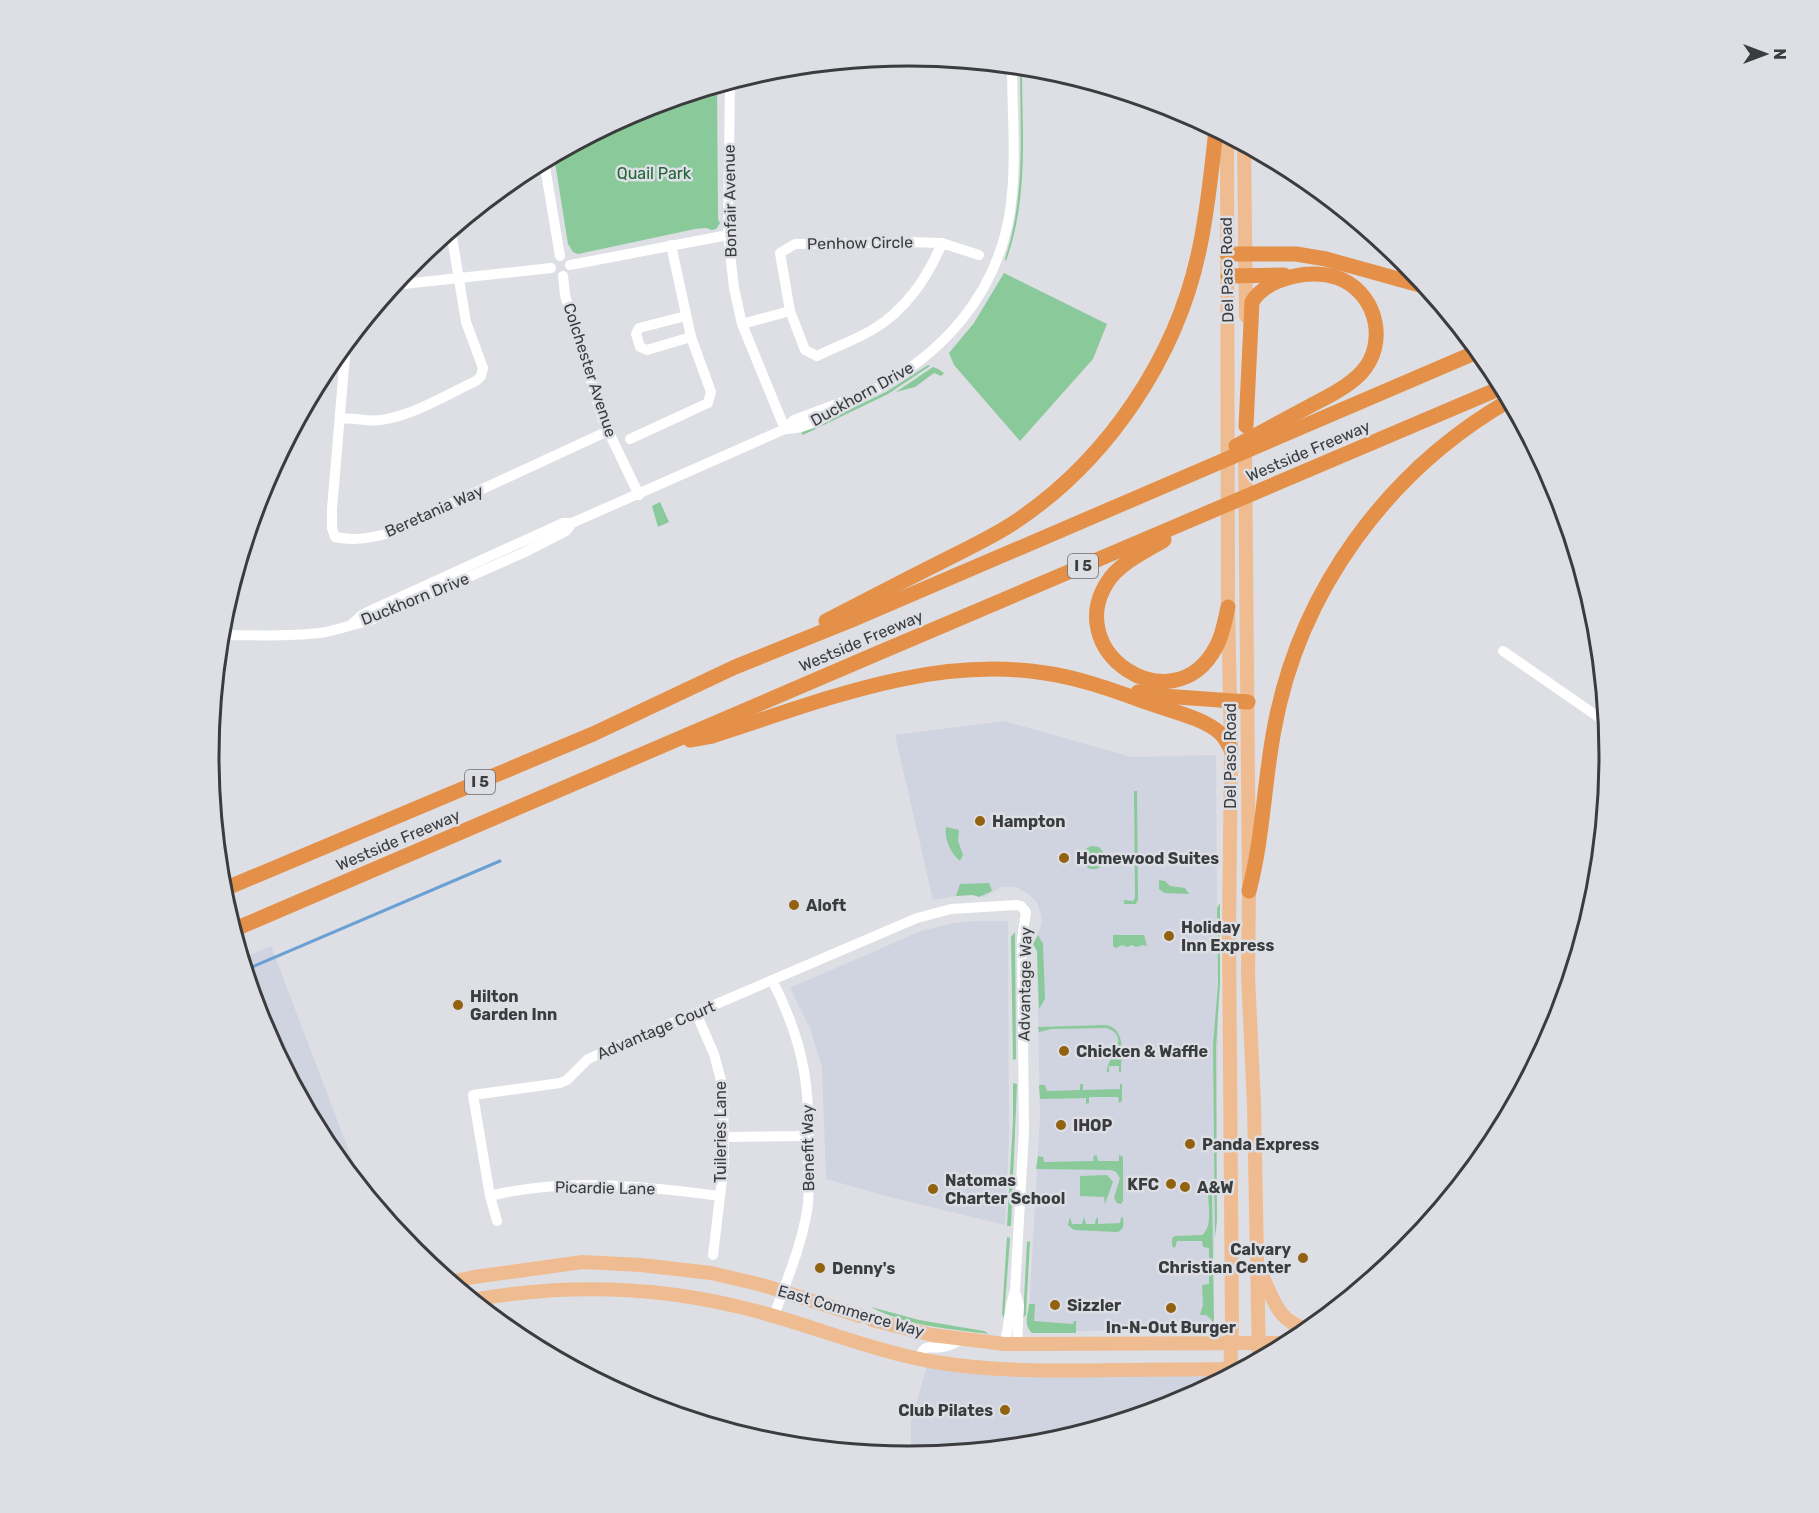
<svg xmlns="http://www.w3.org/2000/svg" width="1819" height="1513" font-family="Rubik,sans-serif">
  <rect width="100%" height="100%" fill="#dddfe5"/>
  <!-- built -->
  <g fill="#d0d4e0">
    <polygon points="214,702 215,813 214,813 209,756"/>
    <polygon points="1004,721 1132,757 1216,755 1218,1047 1213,1323 1204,1329 1032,1332 1028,1328 1040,1118 1037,950 1034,944 1042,923 1040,911 1036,901 1027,893 1016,887 1001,887 984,897 968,894 933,900 895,735"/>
    <polygon points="973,921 1008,921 1009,1137 1005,1225 894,1198 826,1179 822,1067 810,1028 790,988 921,931 954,923"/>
    <polygon points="271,946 365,1193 326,1146 262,1024 242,958"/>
    <polygon points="927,1365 1223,1374 1223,1380 1177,1404 1046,1444 911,1457 911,1422"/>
  </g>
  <!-- green -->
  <g fill="#8ac999">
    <path d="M1020,66L1022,67C1022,134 1029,197 1006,261L1005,259C1026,195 1020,133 1020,66Z"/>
    <polygon points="717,86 718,219 720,223 716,229 712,230 706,228 695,229 578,254 573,252 568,244 554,156 642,109"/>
    <polygon points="1004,273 1107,324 1093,359 1020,441 954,365 949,353 974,323"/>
    <polygon points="928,365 930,366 888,394 803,435 801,433 886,392"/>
    <polygon points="933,367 938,369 944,373 941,376 934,373 915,387 896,392"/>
    <polygon points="660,502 669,522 658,527 652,506"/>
    <polygon points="1134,791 1137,791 1138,900 1136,904 1124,904 1124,900 1133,901 1135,898"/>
    <path d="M946,827L959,830L958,841L963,855L960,861C951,853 944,840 946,827Z"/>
    <path d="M1091,846L1099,847L1106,856L1102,866C1095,871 1090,870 1084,865L1086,858L1084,850Z"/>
    <polygon points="1159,880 1165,881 1170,886 1185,888 1189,894 1164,893 1159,889"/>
    <polygon points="989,883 992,891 979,897 973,895 956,896 960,884"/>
    <polygon points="1220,903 1220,984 1216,1047 1217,1221 1215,1237 1213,1045 1218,984 1217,908"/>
    <polygon points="1015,932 1016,1059 1013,1060 1011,937"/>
    <polygon points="1038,935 1043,944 1045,999 1039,1009 1037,951 1033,944"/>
    <polygon points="1113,935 1144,935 1147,946 1143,945 1136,947 1132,945 1127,947 1122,945 1116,948 1113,946"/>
    <path d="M1106,1025C1127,1029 1121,1056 1121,1072H1119V1066H1109V1072H1107C1107,1056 1133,1037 1106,1028L1051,1029L1039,1032L1038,1027Z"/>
    <polygon points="1013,1083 1017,1084 1011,1226 1007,1226 1013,1120"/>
    <polygon points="1080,1084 1083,1084 1083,1090 1120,1089 1120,1084 1122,1084 1122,1101 1119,1103 1118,1097 1089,1097 1089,1103 1086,1104 1086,1098 1040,1099 1039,1085 1045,1085 1047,1091 1080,1090"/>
    <polygon points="1094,1155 1097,1156 1098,1161 1119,1161 1119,1155 1123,1157 1123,1201 1121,1204 1117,1203 1114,1198 1120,1178 1116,1172 1111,1170 1036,1169 1038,1156 1043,1157 1044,1162 1093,1161"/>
    <polygon points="1107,1175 1113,1182 1105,1204 1104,1197 1080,1196 1080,1176"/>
    <path d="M1208,1193H1212L1214,1323L1208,1331L1207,1329L1210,1327L1212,1320L1206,1315H1200L1203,1305L1202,1285L1209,1284V1248L1203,1247L1202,1241H1177L1175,1248L1172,1246V1238L1175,1236L1202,1235C1213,1227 1208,1205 1208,1193Z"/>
    <path d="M1070,1217L1072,1224H1082L1084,1217L1086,1224H1095L1096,1218H1098V1224L1120,1223L1121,1217L1123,1218C1124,1225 1124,1231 1116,1232L1074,1230L1068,1225Z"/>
    <polygon points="1007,1237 1010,1238 1004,1318 1002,1314"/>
    <polygon points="1030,1241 1026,1314 1023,1319 1027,1242"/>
    <path d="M1029,1304H1035L1034,1321L1073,1324L1074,1321H1076V1333H1032C1023,1324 1028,1315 1029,1304Z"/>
    <path d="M871,1307L919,1320L984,1331L989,1334C950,1329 906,1326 871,1307Z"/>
  </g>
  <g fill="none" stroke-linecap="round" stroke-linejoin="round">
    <!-- stream -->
    <polyline stroke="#6aa0d4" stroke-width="3" points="245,970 500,861"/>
    <!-- minor -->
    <g stroke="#fff" stroke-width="10">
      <polyline points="730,82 728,235 734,288 742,324 785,429"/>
      <polyline points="544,161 560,256"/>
      <path d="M942,243C928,277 905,311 872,330C855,340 835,347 817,356L805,350L790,311L780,253L795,244L909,242L942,243L979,255"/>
      <polyline points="570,265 728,235"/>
      <polyline points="563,276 565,295 603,420 639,495"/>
      <polyline points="394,285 551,268"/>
      <polyline points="686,316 639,328 636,334 640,347 647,350 691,337"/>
      <polyline points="742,324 790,311"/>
      <path d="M346,343L332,509V528L335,537C353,541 368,539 385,534L608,431"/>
      <path d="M340,419C354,417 367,422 381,420C414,415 446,395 476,381L481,376L483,368L466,322L451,231"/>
      <polyline points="785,429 794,420 845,401"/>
      <polyline points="630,439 708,403 711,392 691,337 671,245"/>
      <path d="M352,624L362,615L374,609L563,523H572L785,429C812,430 844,405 868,393C942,356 997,295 1010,211C1017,164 1012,113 1012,66"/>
      <path d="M220,635C253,635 287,637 319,633C336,631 352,624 369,621L523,553L566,531L572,523"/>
      <polyline points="1503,651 1607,723"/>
      <path d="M772,980C806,1046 811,1093 808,1166C808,1181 810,1196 807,1211C801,1247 786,1282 774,1316"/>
      <polyline points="696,1013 714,1054 723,1088 724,1163 713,1255"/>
      <polyline points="723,1137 809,1136"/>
      <path d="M490,1196C566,1177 643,1186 720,1196"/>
      <path d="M497,1221L490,1196L473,1095L560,1083L567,1080L588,1059L917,918L951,909L1016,905L1021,906L1026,912L1022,939L1024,1131L1015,1291C1008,1309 1010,1326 1004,1344"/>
      <polyline points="1015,1292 1019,1305 1017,1345"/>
      <path d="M919,1358C926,1341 930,1350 943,1347C950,1346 957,1342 963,1339"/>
    </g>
    <!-- major -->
    <g stroke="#efbc91" stroke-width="14">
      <polyline points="1227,135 1228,607 1231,749 1229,933 1232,1324 1230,1376"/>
      <polyline points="1244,144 1246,316"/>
      <polyline points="1245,443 1249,891 1248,975 1254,1105 1259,1361"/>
      <path d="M1261,1273C1275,1302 1276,1320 1310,1331"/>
      <polyline points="450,1282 474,1277 583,1262 641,1265 711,1273 762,1285 860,1316"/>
      <path d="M472,1300C566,1283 663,1286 756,1311C816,1327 873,1351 935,1362C996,1372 1055,1371 1117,1370C1159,1370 1202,1369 1244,1369"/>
      <polyline points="872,1320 932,1335 1004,1344 1292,1343"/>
    </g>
    <!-- highway -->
    <g stroke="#e49048" stroke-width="15">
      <polyline points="1227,254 1296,254 1326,259 1427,287"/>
      <polyline points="1228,276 1284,275"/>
      <path d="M1236,446C1260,433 1284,420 1308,407C1327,397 1347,388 1362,372C1387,344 1378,297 1343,280C1316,267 1268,276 1252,302L1246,426"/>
      <path d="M1164,540C1146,551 1124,561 1111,577C1056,650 1173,728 1216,647C1223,635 1225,620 1228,607"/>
      <path d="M826,621C863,602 901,582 939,563C964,550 991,538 1015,522C1108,460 1178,356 1200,246C1208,208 1212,168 1216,129"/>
      <polyline points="1138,692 1163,696 1248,702"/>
      <path d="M690,740L712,736C819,702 930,655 1045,673C1080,678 1112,690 1146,702C1167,710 1205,718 1221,734C1225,738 1228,744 1231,749"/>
      <polyline points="222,890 593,734 735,667 854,619 1479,351"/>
      <path d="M1249,891C1263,838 1264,783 1274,730C1299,591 1388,470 1510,400"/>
      <polyline points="233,930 876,654 1503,387"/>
    </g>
  </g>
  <!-- markers -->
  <g fill="#926210" stroke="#dddfe5" stroke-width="2">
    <circle cx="980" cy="821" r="6"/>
    <circle cx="1064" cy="858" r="6"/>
    <circle cx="794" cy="905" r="6"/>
    <circle cx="1169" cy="936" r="6"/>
    <circle cx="458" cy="1005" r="6"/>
    <circle cx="1064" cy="1051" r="6"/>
    <circle cx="1061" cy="1125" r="6"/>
    <circle cx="1190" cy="1144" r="6"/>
    <circle cx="1171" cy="1184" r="6"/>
    <circle cx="1185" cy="1187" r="6"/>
    <circle cx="933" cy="1189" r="6"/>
    <circle cx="1303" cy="1258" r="6"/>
    <circle cx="820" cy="1268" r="6"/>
    <circle cx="1055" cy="1305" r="6"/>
    <circle cx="1171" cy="1308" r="6"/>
    <circle cx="1005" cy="1410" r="6"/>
  </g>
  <g text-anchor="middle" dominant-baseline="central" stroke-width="5" stroke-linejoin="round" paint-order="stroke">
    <!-- shield labels -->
    <g fill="#dddfe5" stroke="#6c6d70" stroke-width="1.5">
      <rect x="1068" y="554" width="30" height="24" rx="4.5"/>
      <rect x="465" y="770" width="30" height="24" rx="4.5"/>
    </g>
    <g font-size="15" font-weight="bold" fill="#3b3c3e">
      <text x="1083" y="566">I 5</text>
      <text x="480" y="782">I 5</text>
    </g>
    <!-- park labels -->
    <g font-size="16" fill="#1f6436" stroke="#dddfe5">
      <text x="654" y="173">Quail Park</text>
    </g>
    <!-- street labels -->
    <g font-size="16" fill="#3b3c3e" stroke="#dddfe5">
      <text transform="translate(730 201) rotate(-91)">Bonfair Avenue</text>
      <text transform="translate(860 243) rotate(-1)">Penhow Circle</text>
      <text transform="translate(1227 270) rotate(-91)">Del Paso Road</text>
      <text transform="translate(590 370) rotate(72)">Colchester Avenue</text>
      <text transform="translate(862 394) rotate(-29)">Duckhorn Drive</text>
      <text transform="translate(1308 451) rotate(-23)">Westside Freeway</text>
      <text transform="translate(434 511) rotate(-24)">Beretania Way</text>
      <text transform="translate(415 599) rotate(-22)">Duckhorn Drive</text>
      <text transform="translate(861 641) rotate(-23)">Westside Freeway</text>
      <text transform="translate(1230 756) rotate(-90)">Del Paso Road</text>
      <text transform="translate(398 840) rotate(-23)">Westside Freeway</text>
      <text transform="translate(1025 984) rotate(-89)">Advantage Way</text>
      <text transform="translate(656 1030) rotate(-23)">Advantage Court</text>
      <text transform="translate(720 1132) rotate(-90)">Tuileries Lane</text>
      <text transform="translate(808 1148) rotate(-91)">Benefit Way</text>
      <text transform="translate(605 1188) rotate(1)">Picardie Lane</text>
      <text transform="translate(851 1311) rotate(16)">East Commerce Way</text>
    </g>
    <!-- poi labels -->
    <g font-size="16" font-weight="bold" fill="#3b3c3e" stroke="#dddfe5" text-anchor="start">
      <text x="992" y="821">Hampton</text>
      <text x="1076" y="858">Homewood Suites</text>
      <text x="806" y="905">Aloft</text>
      <text x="1181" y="927">Holiday<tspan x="1181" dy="18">Inn Express</tspan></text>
      <text x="470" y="996">Hilton<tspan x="470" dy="18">Garden Inn</tspan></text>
      <text x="1076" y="1051">Chicken &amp; Waffle</text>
      <text x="1073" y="1125">IHOP</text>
      <text x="1202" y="1144">Panda Express</text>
      <text x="945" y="1180">Natomas<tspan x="945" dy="18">Charter School</tspan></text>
      <text x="1159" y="1184" text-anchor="end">KFC</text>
      <text x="1197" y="1187">A&amp;W</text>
      <text x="1291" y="1249" text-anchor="end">Calvary<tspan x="1291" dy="18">Christian Center</tspan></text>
      <text x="832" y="1268">Denny's</text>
      <text x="1067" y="1305">Sizzler</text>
      <text x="1171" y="1327" text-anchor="middle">In-N-Out Burger</text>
      <text x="993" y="1410" text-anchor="end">Club Pilates</text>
    </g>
  </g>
  <!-- crop -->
  <path d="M0 0H1819V1513H0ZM219 756a690 690 0 1 1 1380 0a690 690 0 1 1-1380 0Z" fill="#dddfe5" fill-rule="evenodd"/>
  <path fill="none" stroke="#3b3c3e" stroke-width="3" d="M219 756a690 690 0 1 1 1380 0a690 690 0 1 1-1380 0Z"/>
  <!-- north arrow -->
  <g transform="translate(1765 54) rotate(90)" stroke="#dddfe5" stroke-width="4.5" paint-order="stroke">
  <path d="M0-4.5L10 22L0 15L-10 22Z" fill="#3b3c3e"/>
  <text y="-9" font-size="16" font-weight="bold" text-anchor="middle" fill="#3b3c3e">N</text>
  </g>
</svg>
